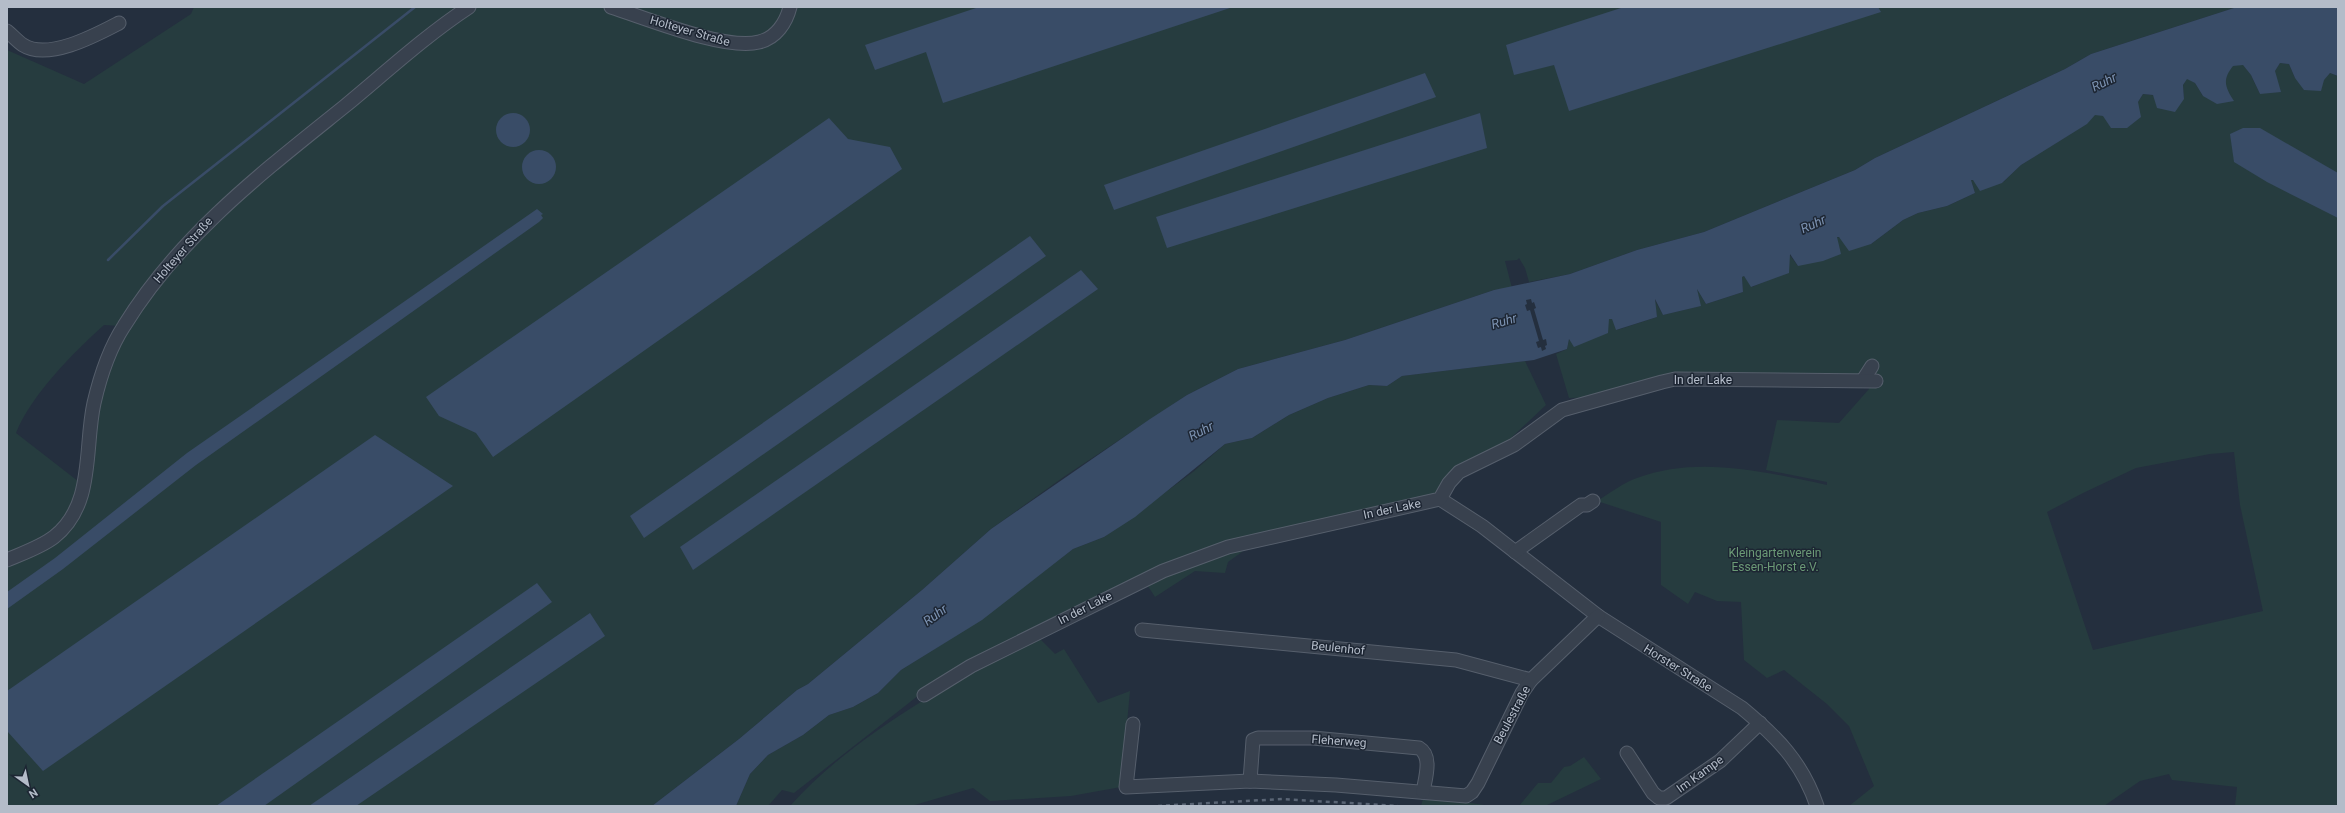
<svg xmlns="http://www.w3.org/2000/svg" width="2345" height="813" font-family="Roboto,sans-serif">
  <rect width="100%" height="100%" fill="#242f3e"/>
  <!-- green -->
  <g fill="#263c3f" fill-rule="evenodd">
    <path d="M194,7H464L257,175L121,326L104,325C74,352 31,395 16,433L83,485L66,524L7,559V50L84,84L191,14Z"/>
    <polygon points="475,7 606,7 762,46 794,7 2237,7 2091,54 2065,69 1875,158 1855,170 1704,232 1637,250 1570,274 1529,282 1525,268 1519,258 1517,260 1505,261 1512,288 1494,290 1345,340 1238,369 1187,395 1065,476 991,529 922,590 808,684 797,690 739,739 652,806 7,806 7,561 68,524 103,377 147,296 231,203"/>
    <polygon points="617,7 786,7 775,30 747,42"/>
    <path d="M2280,63L2289,64L2295,78L2323,80L2330,73L2338,76V806H2235L2237,787L2172,780L2169,774L2140,781L2104,806H1849L1874,786L1849,726L1827,704L1784,670L1767,678L1744,660L1741,602L1717,601L1695,592L1688,604L1661,585V522L1597,501C1610,493 1623,483 1637,478C1698,455 1765,472 1827,485V482L1766,470L1777,420L1839,423L1869,389L1866,382L1675,377L1598,397L1569,398L1556,354L1567,349L1569,339L1574,346L1609,319L1612,318L1617,330L1657,317L1654,299L1663,315L1700,306L1697,289L1706,304L1743,292L1742,277L1744,276L1752,287L1766,281L1789,254L1798,266L1837,237L1871,244L1903,220L1918,213L1947,206L1975,193L1971,180L2002,183L2021,165L2086,124L2095,114L2103,116L2138,102L2143,94L2184,99L2183,85L2187,78L2195,83L2203,96L2224,86L2225,75L2232,66L2243,64L2251,75L2260,94ZM2234,452L2240,505L2263,611L2093,650L2047,512L2083,493L2136,468L2210,454Z"/>
    <polygon points="1525,361 1546,405 1512,437 1514,443 1458,471 1443,492 1250,543 1242,552 1228,562 1225,573 1195,571 1155,597 1144,580 919,695 794,793 782,790 768,806 736,806 750,774 768,755 803,735 829,715 853,707 878,693 901,670 974,624 1073,549 1104,537 1193,472 1225,444 1252,438 1289,415 1328,398 1369,385 1387,386 1402,376"/>
    <path d="M1035,634L1055,654L1064,649L1098,703L1130,691L1121,787L1071,796L990,801L973,788L911,806H790C855,733 952,684 1035,634Z"/>
    <polygon points="1584,757 1601,779 1545,806 1519,806 1538,783 1551,783 1564,767 1570,766"/>
    <polygon points="1424,796 1491,806 1421,806"/>
  </g>
  <!-- water -->
  <g fill="#394c67">
    <polygon points="979,7 1233,7 943,103 926,52 875,70 865,45"/>
    <polygon points="1624,7 1878,7 1881,12 1569,111 1554,65 1514,75 1506,45"/>
    <path d="M2237,7L2338,8V76L2330,73L2324,80L2321,91L2304,90L2295,78L2289,64L2280,63L2275,71L2281,92L2260,94L2251,75L2243,65L2233,66C2222,80 2225,87 2234,101L2217,104L2203,96L2195,83L2187,79L2183,85L2184,99L2175,112L2157,108L2153,95L2143,94L2138,102L2141,117L2127,128H2111L2103,116L2095,115L2087,124L2021,165L2002,183L1980,191L1973,180H1971L1975,193L1947,206L1918,213L1903,220L1871,244L1849,251L1839,237H1837L1841,254L1823,261L1798,266L1790,254L1789,273L1751,287L1744,276L1742,277L1743,292L1706,304L1697,289L1701,306L1663,315L1655,299L1657,317L1616,330L1612,319H1609L1608,333L1574,347L1569,339L1567,349L1534,360L1402,376L1387,386L1369,385L1328,398L1289,415L1252,438L1225,444L1135,517L1104,537L1073,549L982,620L901,670L878,693L853,707L829,715L803,735L768,755L750,774L736,806H652L739,739L797,690L808,684L922,590L991,529L1150,419L1187,395L1238,369L1345,340L1494,290L1570,274L1637,250L1704,232L1855,170L1875,158L2065,69L2091,54Z"/>
    <polygon points="1425,73 1436,97 1114,210 1104,185"/>
    <polygon points="1480,113 1487,148 1167,248 1156,217"/>
    <circle cx="513" cy="130" r="17"/>
    <polygon points="829,118 848,139 890,147 902,169 493,457 476,433 439,416 426,397"/>
    <polygon points="2243,128 2260,128 2338,173 2338,218 2267,182 2234,162 2230,134"/>
    <circle cx="539" cy="167" r="17"/>
    <polygon points="537,209 543,214 541,215 543,218 539,222 196,465 63,569 7,609 7,592 55,558 187,453"/>
    <polygon points="1030,236 1046,256 644,538 630,516"/>
    <polygon points="1081,270 1098,289 693,570 680,547"/>
    <polygon points="375,435 453,486 43,771 7,731 7,691"/>
    <polygon points="537,583 552,602 264,806 216,806"/>
    <polygon points="590,613 605,636 356,806 309,806"/>
  </g>
  <!-- pier -->
  <polygon fill="#242f3e" points="1531,299 1532,303 1534,302 1536,308 1534,309 1543,340 1546,339 1547,345 1545,346 1546,349 1542,351 1541,347 1538,348 1536,342 1539,341 1530,310 1527,311 1525,305 1527,304 1526,300"/>
  <g fill="none" stroke-linecap="round" stroke-linejoin="round">
    <!-- stream -->
    <polyline stroke="#394c67" stroke-width="2.5" points="108,260 163,206 415,7"/>
    <defs>
      <g id="minor">
        <path d="M611,7C646,18 726,51 759,42C776,38 786,23 790,7"/>
        <path d="M7,31C12,35 17,41 23,45C48,61 96,35 119,23"/>
        <polyline points="1863,380 1872,366"/>
        <path d="M1440,499L1482,526L1598,616L1742,708C1777,737 1802,762 1817,806"/>
        <polyline points="1515,552 1581,505 1587,505 1593,501"/>
        <path d="M7,560C23,553 41,547 54,537C95,505 84,448 94,403C100,377 109,349 124,326C180,235 263,172 345,106C385,73 425,36 469,7"/>
        <polyline points="1142,630 1456,660 1531,680"/>
        <polyline points="924,695 971,666 1163,571 1228,547 1440,499 1449,483 1459,472 1514,445 1562,410 1662,382 1675,379 1876,381"/>
        <polyline points="1133,724 1126,787 1250,781 1336,785 1466,796 1472,792 1478,783 1522,693 1531,680 1598,616"/>
        <polyline points="1627,753 1653,793 1659,798 1666,798 1720,761 1760,723"/>
        <path d="M1250,781L1253,740L1258,738H1313L1419,748C1433,756 1425,779 1423,792"/>
      </g>
    </defs>
    <!-- minor casing -->
    <use href="#minor" stroke="#565f6c" stroke-width="15"/>
    <!-- minor -->
    <use href="#minor" stroke="#38414e" stroke-width="13"/>
    <!-- rail -->
    <polyline stroke="#5a6575" stroke-width="2.5" stroke-dasharray="4 4" stroke-linecap="butt" points="1158,806 1282,799 1398,806"/>
  </g>
  <g text-anchor="middle" dominant-baseline="central" stroke-width="3" stroke-linejoin="round" paint-order="stroke">
    <!-- street labels -->
    <g font-size="12" fill="#b4bcc9" stroke="#1d2633">
      <text transform="translate(690 31) rotate(16)">Holteyer Straße</text>
      <text transform="translate(183 250) rotate(-49)">Holteyer Straße</text>
      <text x="1703" y="380">In der Lake</text>
      <text transform="translate(1392 509) rotate(-12)">In der Lake</text>
      <text transform="translate(1085 608) rotate(-27)">In der Lake</text>
      <text transform="translate(1338 648) rotate(6)">Beulenhof</text>
      <text transform="translate(1678 668) rotate(32)">Horster Straße</text>
      <text transform="translate(1512 715) rotate(-62)">Beulestraße</text>
      <text transform="translate(1339 741) rotate(4)">Fleherweg</text>
      <text transform="translate(1700 774) rotate(-36)">Im Kampe</text>
    </g>
    <!-- park labels -->
    <g font-size="12" fill="#6b9a76" stroke="#1d2633">
      <text x="1775" y="553">Kleingartenverein<tspan x="1775" dy="14">Essen-Horst e.V.</tspan></text>
    </g>
    <!-- water labels -->
    <g font-size="13" font-style="italic" fill="#7c92b1" stroke="#1d2633">
      <text transform="translate(2104 82) rotate(-26)">Ruhr</text>
      <text transform="translate(1813 224) rotate(-24)">Ruhr</text>
      <text transform="translate(1504 321) rotate(-16)">Ruhr</text>
      <text transform="translate(1201 431) rotate(-27)">Ruhr</text>
      <text transform="translate(935 615) rotate(-36)">Ruhr</text>
    </g>
  </g>
  <!-- border -->
  <rect width="2345" height="813" fill="none" stroke="#b4bcc9" stroke-width="16"/>
  <!-- north arrow -->
  <g transform="translate(28 785) rotate(147)" stroke="#1d2633" stroke-width="3" paint-order="stroke">
  <path d="M0-3L7 15L0 10L-7 15Z" fill="#b4bcc9"/>
  <text y="-6" font-size="11" font-weight="bold" text-anchor="middle" fill="#b4bcc9">N</text>
  </g>
</svg>
